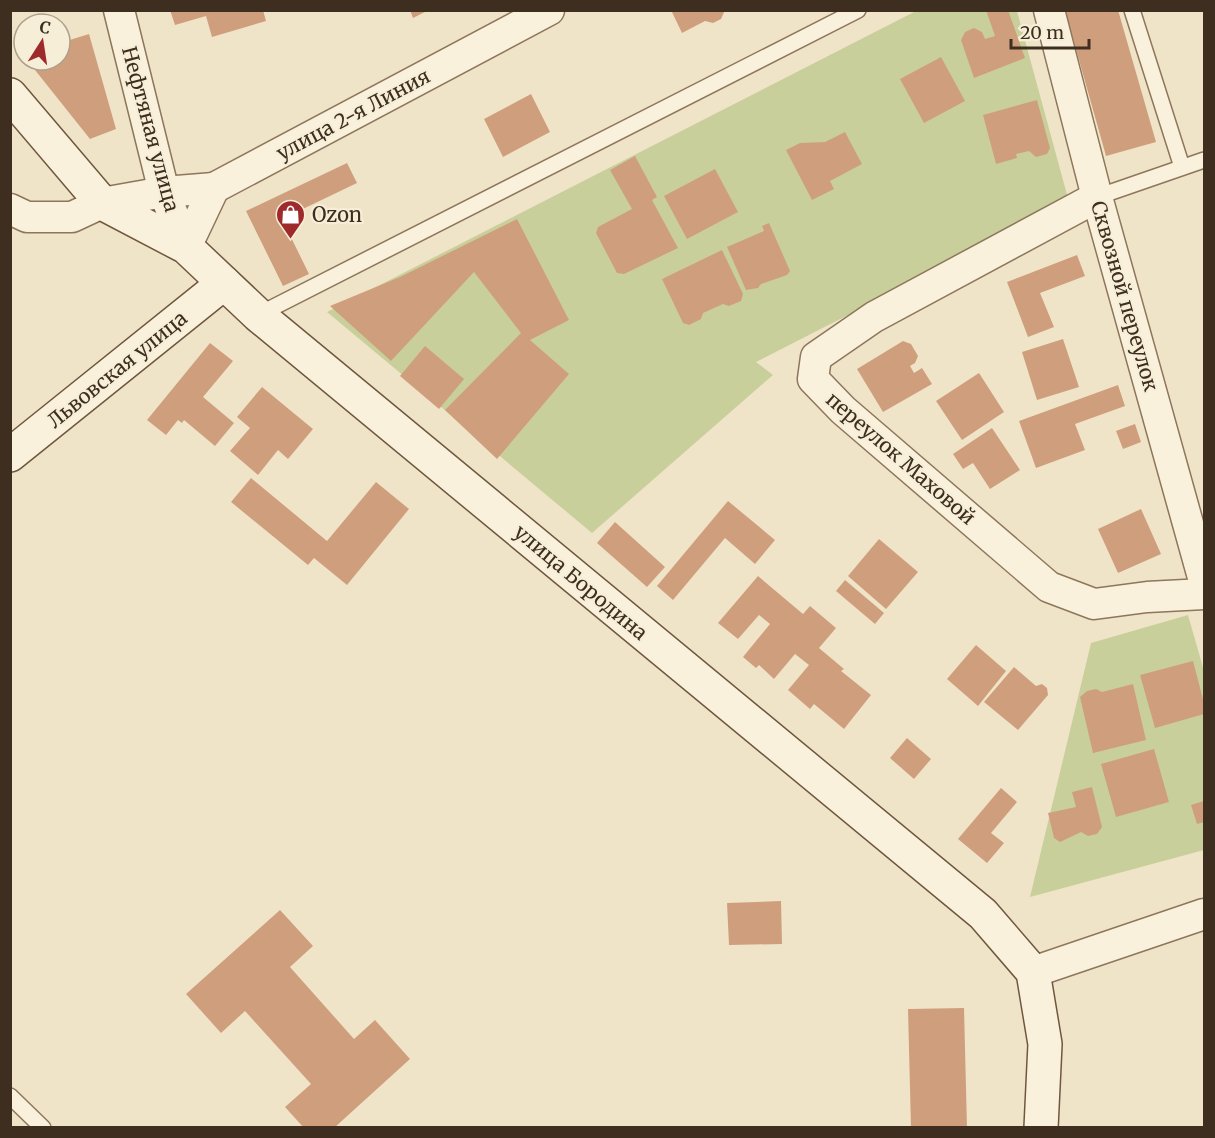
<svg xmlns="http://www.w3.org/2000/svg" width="1215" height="1138" font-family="Merriweather,serif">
  <rect width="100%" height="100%" fill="#f0e4c8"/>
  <!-- green -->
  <g fill="#c9cf9b">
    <polygon points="916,11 1017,11 1069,202 756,362 773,375 592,533 327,312"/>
    <polygon points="1188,615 1204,671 1204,850 1030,897 1091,643"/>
  </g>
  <!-- building -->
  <g fill="#cf9f7d">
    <polygon points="170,10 263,10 266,21 212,37 206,16 175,25"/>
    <polygon points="410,10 429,10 413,18"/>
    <polygon points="671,10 725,10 721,19 713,23 705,21 682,33"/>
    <polygon points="986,10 1008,10 1025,58 974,78 961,40 965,32 974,28 982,32 985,39 995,36"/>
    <polygon points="1065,10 1118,10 1156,142 1106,156"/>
    <polygon points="89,34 116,129 90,139 27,60 60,60 60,43"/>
    <polygon points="941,57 965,101 924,123 900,79"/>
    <polygon points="531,94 550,132 503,157 484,119"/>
    <polygon points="1037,100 1050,148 1047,154 1036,157 1029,151 1016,154 1017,158 996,164 983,115"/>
    <polygon points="845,132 862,164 830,181 834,189 812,200 786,150 800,143 825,142"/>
    <polygon points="635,156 657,197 652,200 678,248 624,274 617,273 596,233 598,227 632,209 610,170"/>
    <polygon points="347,163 357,183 282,219 309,274 283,286 246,211"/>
    <polygon points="715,169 738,212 687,239 664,196"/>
    <polygon points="517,219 569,320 530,340 569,374 497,459 445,410 521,333 474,272 391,361 330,306 400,277"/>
    <polygon points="769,223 790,271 787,275 761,284 758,288 746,290 727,247 764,231 762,226"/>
    <polygon points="722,250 743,294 741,301 729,306 723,304 703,313 701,319 689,325 683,323 662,279"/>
    <polygon points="1077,255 1085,276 1040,293 1054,327 1028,337 1007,282"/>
    <polygon points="1063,339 1079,387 1037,400 1022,352"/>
    <polygon points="903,341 911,344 918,356 915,363 910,366 914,373 922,368 932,384 883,412 857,369"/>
    <polygon points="210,343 233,361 203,397 234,423 215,446 184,420 182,423 178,420 166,435 147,420"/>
    <polygon points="425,346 464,379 439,409 400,376"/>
    <polygon points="979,373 1004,412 962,440 936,401"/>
    <polygon points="1118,385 1125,406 1075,424 1085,450 1036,468 1019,421"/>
    <polygon points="262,387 313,429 288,459 278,450 258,475 230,451 250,428 237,417"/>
    <polygon points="1135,424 1141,442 1123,449 1116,431"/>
    <polygon points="992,428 1020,470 990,489 973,463 963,469 953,454"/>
    <polygon points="251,478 327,541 376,482 409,509 347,585 314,558 308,565 231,502"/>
    <polygon points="728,501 775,540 755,564 725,538 673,600 657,586"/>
    <polygon points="1141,509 1161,554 1118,573 1098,529"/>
    <polygon points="615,522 665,567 647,587 597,543"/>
    <polygon points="879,539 918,572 886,609 848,576"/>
    <polygon points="758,576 803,614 810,606 836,628 819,648 844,669 841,671 871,695 844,729 814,704 810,709 788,690 809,665 795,654 774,679 759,665 756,668 743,657 770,624 759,615 738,639 718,623"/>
    <polygon points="845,580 884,613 875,624 836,591"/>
    <polygon points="976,645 1006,671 978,706 947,679"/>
    <polygon points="1193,661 1204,703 1204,714 1155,728 1140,675"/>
    <polygon points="1014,667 1036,686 1042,684 1047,688 1048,695 1018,730 984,702"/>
    <polygon points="1133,684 1146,740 1093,753 1080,697 1087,691 1096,689 1102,692"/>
    <polygon points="907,738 931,759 914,779 890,758"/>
    <polygon points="1154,749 1169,802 1116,817 1101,764"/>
    <polygon points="1092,787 1102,827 1097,834 1088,836 1081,832 1060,842 1054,838 1048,813 1076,807 1072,792"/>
    <polygon points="1001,788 1017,802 991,833 1004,843 987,863 958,839"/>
    <polygon points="1204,801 1204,822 1197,824 1191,805"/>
    <polygon points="781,901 782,944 729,945 727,903"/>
    <polygon points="280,910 313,946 290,967 354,1039 375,1020 410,1059 334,1128 304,1128 285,1107 311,1084 245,1011 221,1033 186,994"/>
    <polygon points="964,1008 967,1128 911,1128 908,1009"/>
  </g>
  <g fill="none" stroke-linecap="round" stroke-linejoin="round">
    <defs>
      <g id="lane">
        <polyline points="1132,10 1182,167"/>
        <polyline points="1097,197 1204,160"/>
        <polyline points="258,315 858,10"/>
        <polyline points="10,1096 43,1128"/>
      </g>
      <g id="street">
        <polyline points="119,10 164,192 186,247"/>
        <polyline points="1049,10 1097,197 1204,581"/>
        <polyline points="1097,197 874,317 816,357 813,379 843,410 1049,587 1094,604 1147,597 1204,594"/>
        <polyline points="10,209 27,217 72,217 102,203 164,192 214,188"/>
        <polyline points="186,247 214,188 549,10"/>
        <polyline points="1033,972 1204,914"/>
      </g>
      <g id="secondary">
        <polyline points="10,95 102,203 186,247 258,315 983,914 1033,972 1045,1044 1041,1128"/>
        <polyline points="10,455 224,283"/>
      </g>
    </defs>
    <!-- lane casing -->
    <use href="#lane" stroke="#8d765c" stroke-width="18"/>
    <!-- street casing -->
    <use href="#street" stroke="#8d765c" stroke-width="33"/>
    <!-- secondary casing -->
    <use href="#secondary" stroke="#6f573f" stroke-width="36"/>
    <!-- lane -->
    <use href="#lane" stroke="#faf1dc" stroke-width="15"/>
    <!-- street -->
    <use href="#street" stroke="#faf1dc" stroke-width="30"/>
    <!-- secondary -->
    <use href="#secondary" stroke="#faf1dc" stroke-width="33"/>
  </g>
  <!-- icons -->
  <defs>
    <symbol id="shop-pin" viewBox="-11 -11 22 30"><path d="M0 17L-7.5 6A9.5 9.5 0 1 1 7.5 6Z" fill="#9e2a2b" stroke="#f7eed8"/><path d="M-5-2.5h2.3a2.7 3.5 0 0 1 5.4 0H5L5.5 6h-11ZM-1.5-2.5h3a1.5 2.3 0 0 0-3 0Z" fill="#fff"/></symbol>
  </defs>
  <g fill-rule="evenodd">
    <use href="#shop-pin" x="274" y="198" width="33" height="45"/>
  </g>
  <g text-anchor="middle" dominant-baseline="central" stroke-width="4.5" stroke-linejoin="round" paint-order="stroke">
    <!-- street labels -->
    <g font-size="20" fill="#3d2e20" stroke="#f7eed8">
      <text transform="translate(353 114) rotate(-28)">улица 2-я Линия</text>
      <text transform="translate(151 129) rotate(75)">Нефтяная улица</text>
      <text transform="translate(1125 296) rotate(74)">Сквозной переулок</text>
      <text transform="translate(117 369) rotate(-39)">Львовская улица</text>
      <text transform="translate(901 458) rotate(41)">переулок Маховой</text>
      <text transform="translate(581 582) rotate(40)">улица Бородина</text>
    </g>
    <!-- poi labels -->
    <g font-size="20" fill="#3d2e20" stroke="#f7eed8" text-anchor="start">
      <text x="312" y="214">Ozon</text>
    </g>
  </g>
  <!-- border -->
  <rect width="1215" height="1138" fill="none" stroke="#3d2e20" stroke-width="24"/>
  <!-- north arrow -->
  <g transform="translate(42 42) rotate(12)"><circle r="28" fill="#f7eed8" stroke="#ada18e" stroke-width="1.5"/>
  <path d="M0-4.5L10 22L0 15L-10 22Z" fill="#9e2a2b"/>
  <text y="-9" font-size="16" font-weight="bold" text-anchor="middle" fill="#3d2e20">С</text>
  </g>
  <!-- scale -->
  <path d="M1011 39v9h78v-9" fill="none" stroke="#3d2e20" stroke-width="3"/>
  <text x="1020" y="39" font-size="18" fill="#3d2e20" stroke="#f7eed8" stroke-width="4.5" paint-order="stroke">20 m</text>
</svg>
